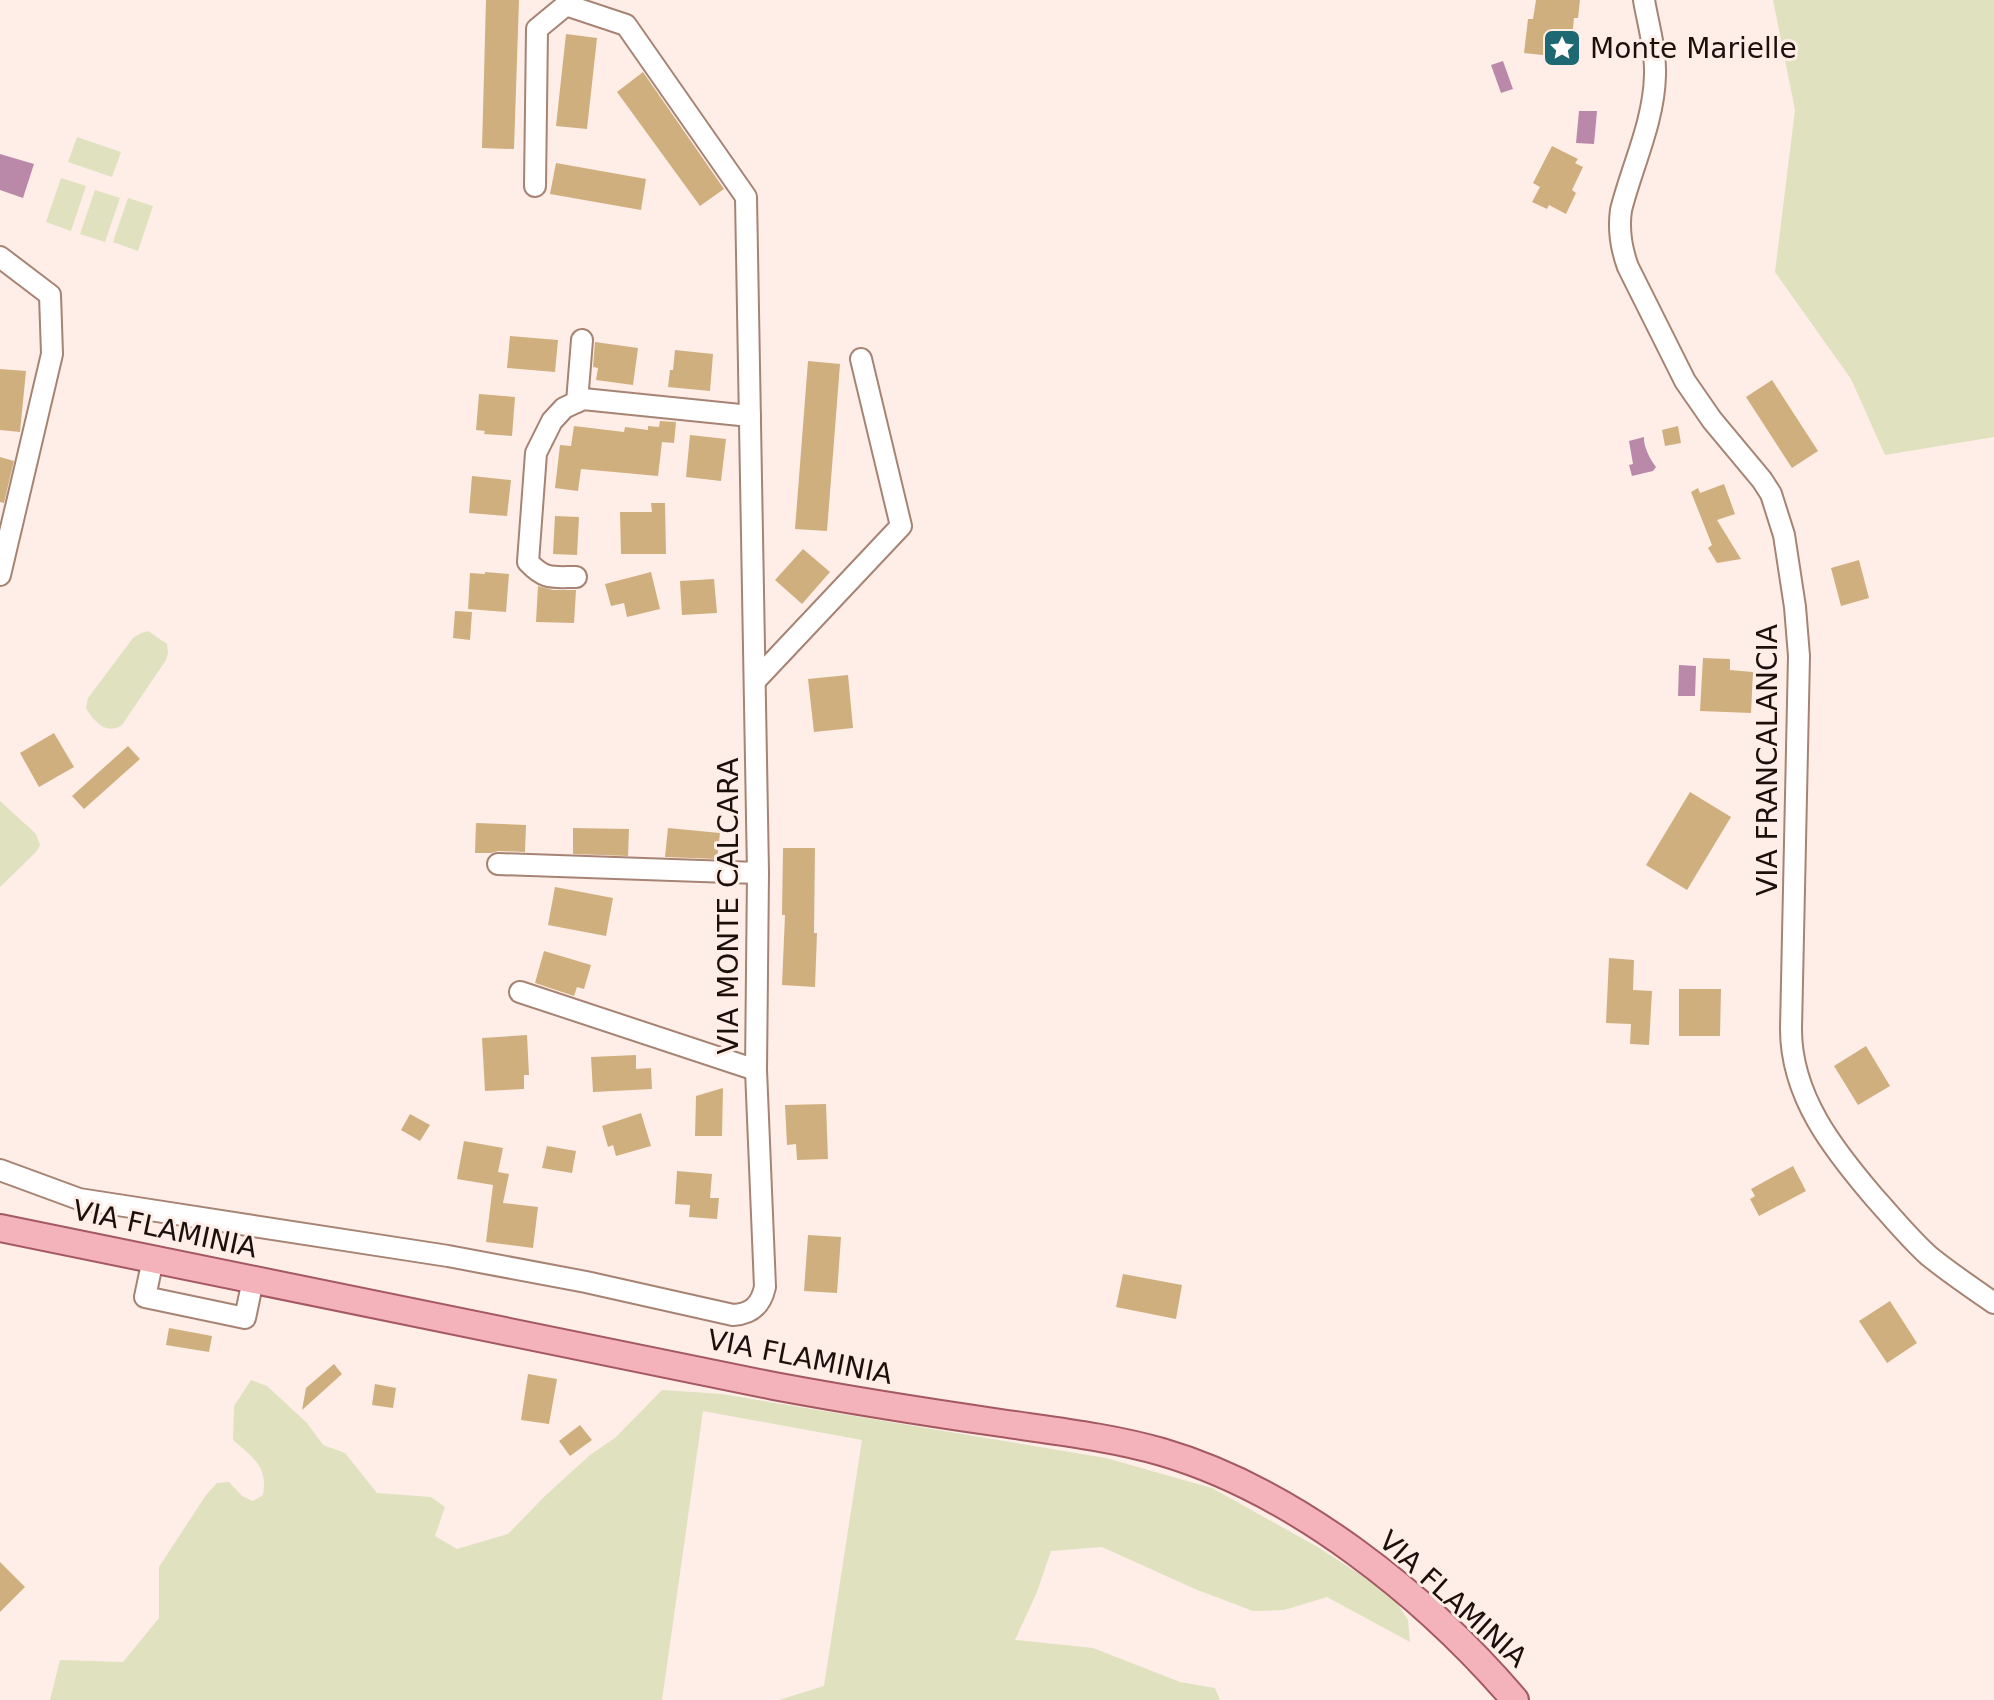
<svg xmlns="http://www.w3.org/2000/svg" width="1994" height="1700" font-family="'DejaVu Sans',sans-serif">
  <rect width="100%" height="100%" fill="#feeee7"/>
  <!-- green -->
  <g fill="#dfe1bf">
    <polygon points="1773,0 1994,0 1994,437 1885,455 1851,379 1775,272 1795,110"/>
    <polygon points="77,137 121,152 112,177 68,162"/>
    <polygon points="61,178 86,186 71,231 46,222"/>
    <polygon points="95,190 120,198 105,242 80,234"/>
    <polygon points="128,198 153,206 138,251 113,242"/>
    <path d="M148,631L167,644L168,653L166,660L122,725C106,736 94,721 86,708L88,698L133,638L141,633Z"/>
    <polygon points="0,801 36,834 40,845 36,852 0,887"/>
    <path d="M251,1380L267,1386L307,1423L323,1445L345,1453L377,1493L431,1497L445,1507L435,1536L457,1549L508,1534L546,1495L590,1455L615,1438L662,1390L722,1394L1106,1458L1212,1488L1316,1546L1392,1595L1408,1620L1410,1642L1327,1597L1284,1610L1253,1611L1195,1589L1102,1547L1051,1551L1037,1592L1015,1640L1093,1648L1180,1682L1215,1688L1220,1700H779L824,1686L862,1440L703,1411L662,1700H50L60,1660L123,1662L159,1618V1567L206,1495L217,1483L229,1482L242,1496L253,1501L263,1495C268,1465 253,1458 233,1440L234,1406Z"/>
  </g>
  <!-- water -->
  <g fill="#ba89aa">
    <polygon points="1503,61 1513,89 1501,93 1491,65"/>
    <polygon points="1579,111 1597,111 1594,144 1576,143"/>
    <polygon points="0,154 34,164 23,198 0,190"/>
    <path d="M1644,437C1643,446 1651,461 1656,467L1653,471L1632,476L1629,465L1633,464L1629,441Z"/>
    <polygon points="1679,665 1696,666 1695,696 1678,696"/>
  </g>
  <!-- building -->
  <g fill="#d0af7f">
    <polygon points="486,0 519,0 514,149 482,148"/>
    <polygon points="1536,0 1580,0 1578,18 1574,18 1570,58 1524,53 1528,19 1533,19"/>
    <polygon points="566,34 597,38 587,129 556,126"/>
    <polygon points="643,72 724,189 700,206 617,92"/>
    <polygon points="1552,146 1578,159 1575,163 1583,167 1572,190 1576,193 1566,214 1549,205 1547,209 1532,202 1540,187 1533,183"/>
    <polygon points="556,163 646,179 641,210 550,194"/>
    <polygon points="510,336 558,340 555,372 507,368"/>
    <polygon points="595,342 638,348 633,385 596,380 598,368 593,367"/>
    <polygon points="675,350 713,354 710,391 668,387 670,370 673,370"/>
    <polygon points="808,361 840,364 827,531 795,529"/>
    <polygon points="0,369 26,371 20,432 0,430"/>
    <polygon points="1772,380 1818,451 1792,468 1746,397"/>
    <polygon points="479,394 515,397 512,436 484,434 485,431 476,430"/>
    <polygon points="660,421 676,422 674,443 662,442 658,476 581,469 578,491 555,488 560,445 571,446 574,426 624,432 625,427 648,430 648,426 659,427"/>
    <polygon points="1678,426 1681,443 1665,446 1662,430"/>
    <polygon points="690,435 726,439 721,481 686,477"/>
    <polygon points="0,457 14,461 4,503 0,502"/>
    <polygon points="472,476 511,480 507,516 469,513"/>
    <polygon points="1724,484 1735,514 1717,520 1741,559 1717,563 1708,548 1712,545 1691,492 1698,488 1700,493"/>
    <polygon points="651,503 665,503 666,554 621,554 620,512 652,512"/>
    <polygon points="555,516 579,517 577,555 553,554"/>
    <polygon points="803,549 830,572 802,604 775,580"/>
    <polygon points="1859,560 1869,598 1841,606 1831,568"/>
    <polygon points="485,572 509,574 506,612 468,609 470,573 485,574"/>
    <polygon points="651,572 660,609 627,617 624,603 611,606 605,584"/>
    <polygon points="714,579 717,613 682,615 680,581"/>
    <polygon points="538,586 553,590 576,590 574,623 536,622"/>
    <polygon points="455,611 472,612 470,640 453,638"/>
    <polygon points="1703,658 1730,659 1730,670 1753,672 1751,713 1700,711"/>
    <polygon points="848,675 853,728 814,732 808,679"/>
    <polygon points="54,733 74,767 39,787 20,753"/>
    <polygon points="128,746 140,759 84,809 72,796"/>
    <polygon points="1690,792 1731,817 1687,890 1646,865"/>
    <polygon points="476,823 526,825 525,852 498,851 491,853 475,853"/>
    <polygon points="573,828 629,829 628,856 573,854"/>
    <polygon points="668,828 720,833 717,859 665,857"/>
    <polygon points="783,848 815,848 814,933 817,933 815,987 782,985 785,915 782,915"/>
    <polygon points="555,887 613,898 606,936 548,925"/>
    <polygon points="544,951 591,965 584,989 577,987 574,996 535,983"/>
    <polygon points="1609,958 1634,960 1633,990 1652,991 1649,1045 1630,1044 1631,1024 1606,1023"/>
    <polygon points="1679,989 1721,989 1720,1036 1679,1036"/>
    <polygon points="527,1035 529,1075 524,1075 524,1089 485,1091 482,1038"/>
    <polygon points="1866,1046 1890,1086 1858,1105 1834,1066"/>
    <polygon points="636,1055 636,1069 651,1068 652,1089 593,1092 591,1057"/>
    <polygon points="723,1088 722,1136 695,1136 696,1096"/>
    <polygon points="826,1104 828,1159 797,1160 796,1144 787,1145 785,1105"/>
    <polygon points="641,1113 651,1146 616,1156 613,1145 608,1147 602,1126"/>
    <polygon points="410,1114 430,1125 420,1141 401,1130"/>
    <polygon points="464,1141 503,1148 498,1172 509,1174 503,1203 538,1207 533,1248 486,1242 493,1185 457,1179"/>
    <polygon points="547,1146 576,1151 572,1173 542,1168"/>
    <polygon points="1793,1166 1806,1191 1759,1216 1750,1199 1755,1196 1751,1189"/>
    <polygon points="677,1171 712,1174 710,1198 719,1198 717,1219 689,1217 690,1205 675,1204"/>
    <polygon points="808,1235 841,1237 837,1293 804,1291"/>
    <polygon points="1123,1274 1182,1285 1176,1319 1116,1307"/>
    <polygon points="1890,1301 1917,1343 1887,1363 1859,1321"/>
    <polygon points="169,1328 212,1336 209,1352 166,1345"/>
    <polygon points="334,1364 342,1374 302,1410 306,1388"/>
    <polygon points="528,1374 557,1379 549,1424 521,1420"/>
    <polygon points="375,1384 396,1388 393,1408 372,1405"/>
    <polygon points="580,1425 592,1440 570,1456 559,1441"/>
    <polygon points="0,1562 25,1587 0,1612"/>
  </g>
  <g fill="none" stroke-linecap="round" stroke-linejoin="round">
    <defs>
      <g id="minor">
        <path d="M1644,0C1648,24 1656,50 1655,75C1654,122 1632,166 1621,210C1618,231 1621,248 1628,267L1685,381L1712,420L1762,480L1771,494L1784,535L1795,607L1799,656L1791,1029C1791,1096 1833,1149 1874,1197C1892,1217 1909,1238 1929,1256C1950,1273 1972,1288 1994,1303"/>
        <polyline points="0,257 50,295 52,354 0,575"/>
        <polyline points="577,402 582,340"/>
        <path d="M576,577C552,577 545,580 528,562L536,453L552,421L564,408L583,399L750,416"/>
        <polyline points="755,681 901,526 861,359"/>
        <polyline points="498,864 758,873"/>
        <polyline points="520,992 756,1070"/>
        <path d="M0,1170L79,1199L448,1256L586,1282L733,1315C752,1314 761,1305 765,1287L756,1070L758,873L746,197L626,25L566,5L537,29L535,186"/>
        <polyline points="153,1259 145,1297 245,1318 253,1280"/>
      </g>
      <path id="major" d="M0,1228L774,1386C849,1400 925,1412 1001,1423C1055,1431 1110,1437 1162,1452C1295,1491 1426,1596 1515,1700"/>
    </defs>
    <!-- minor casing -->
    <use href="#minor" stroke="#a68373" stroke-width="24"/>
    <!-- major casing -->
    <use href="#major" stroke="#a45860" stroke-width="30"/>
    <!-- minor -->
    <use href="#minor" stroke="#fff" stroke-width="20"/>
    <!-- major -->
    <use href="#major" stroke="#f4b2bb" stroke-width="26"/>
  </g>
  <!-- icons -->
  <defs>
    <symbol id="sight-square" viewBox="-11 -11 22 22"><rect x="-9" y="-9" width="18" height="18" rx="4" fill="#1d6872" stroke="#feeee7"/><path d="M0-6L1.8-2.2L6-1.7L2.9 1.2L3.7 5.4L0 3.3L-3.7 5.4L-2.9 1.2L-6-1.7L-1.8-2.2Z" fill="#fff"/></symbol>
  </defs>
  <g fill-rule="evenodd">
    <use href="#sight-square" x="1540" y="26" width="44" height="44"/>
  </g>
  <g text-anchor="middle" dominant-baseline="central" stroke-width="6" stroke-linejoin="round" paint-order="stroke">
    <!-- poi labels -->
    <g font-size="28" fill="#1d100b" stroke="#feeee7" text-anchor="start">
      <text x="1590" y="48">Monte Marielle</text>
    </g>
    <!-- street labels -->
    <g font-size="28" fill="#1d100b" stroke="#feeee7">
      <text transform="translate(1767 760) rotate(-90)">VIA FRANCALANCIA</text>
      <text transform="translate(728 906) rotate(-90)">VIA MONTE CALCARA</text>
      <text transform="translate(165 1229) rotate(12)">VIA FLAMINIA</text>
      <text transform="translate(800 1357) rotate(11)">VIA FLAMINIA</text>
      <text transform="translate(1453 1599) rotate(42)">VIA FLAMINIA</text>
    </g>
  </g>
</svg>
